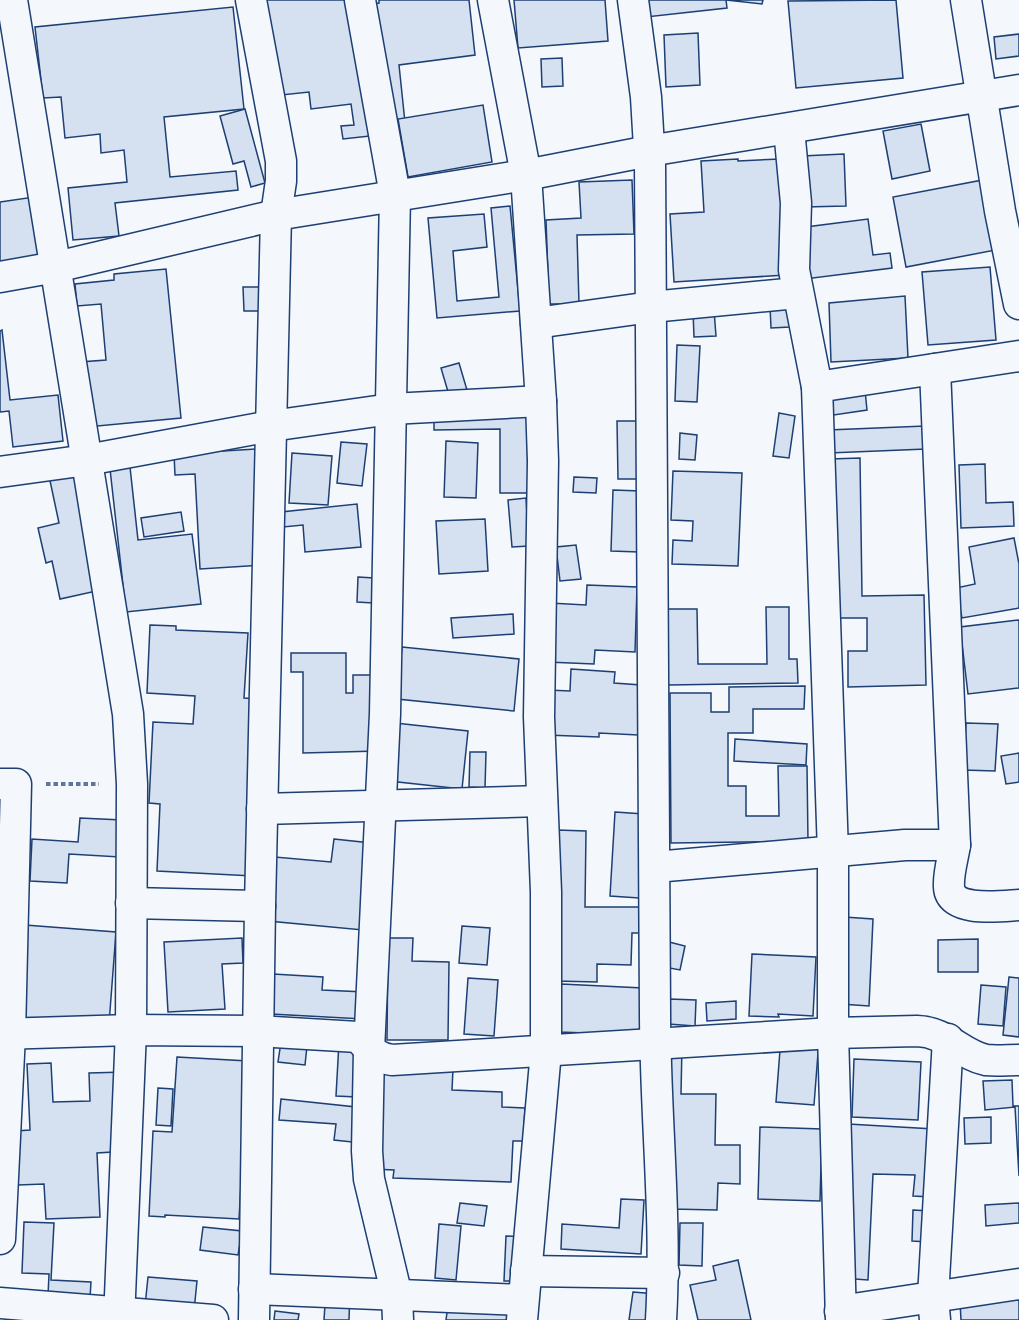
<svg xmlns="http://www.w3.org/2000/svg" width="1019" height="1320" font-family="Spectral,serif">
  <rect width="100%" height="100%" fill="#f4f7fb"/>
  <!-- building -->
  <g fill="#d5e0f0" stroke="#1d3f73" stroke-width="1.5">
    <polygon points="261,0 352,0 353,6 379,3 379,0 469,0 475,55 399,65 406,132 343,139 341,126 354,125 351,104 311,109 309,92 272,96"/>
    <polygon points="514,0 605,0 608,41 518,48"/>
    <polygon points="644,0 726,0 727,8 646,17"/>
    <polygon points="726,0 763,0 762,4"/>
    <polygon points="896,0 903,78 796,88 788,1"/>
    <polygon points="233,7 244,109 164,117 170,177 236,171 238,190 115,203 119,236 73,240 68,188 127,182 124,150 101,153 100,134 65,138 61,97 43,98 35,27"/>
    <polygon points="698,33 700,85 666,87 664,35"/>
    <polygon points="1019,34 1019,56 996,59 994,37"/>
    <polygon points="562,58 563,86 542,87 541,59"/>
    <polygon points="483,105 492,162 408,177 398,119"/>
    <polygon points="245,109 265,183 251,187 244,161 233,164 220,116"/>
    <polygon points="921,124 930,171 892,179 883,131"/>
    <polygon points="844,154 846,206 804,207 802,156"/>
    <polygon points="738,159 738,161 780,159 786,275 674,282 670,214 704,212 701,161"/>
    <polygon points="988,179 1001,249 906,267 893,197"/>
    <polygon points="632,180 634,234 577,235 579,304 549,304 546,220 581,218 579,182"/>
    <polygon points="34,197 42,257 0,263 0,202"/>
    <polygon points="510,206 520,311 437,318 428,218 484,214 487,247 453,251 457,301 499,297 491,208"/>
    <polygon points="868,219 873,255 890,253 892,268 805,279 798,228"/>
    <polygon points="990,267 996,340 928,345 922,272"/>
    <polygon points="166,269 181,418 87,427 80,362 106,360 101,304 77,306 75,284 114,280 114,274"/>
    <polygon points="243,287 259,287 260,311 244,311"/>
    <polygon points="905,296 908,358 831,362 829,303"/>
    <polygon points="790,305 790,327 771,328 770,306"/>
    <polygon points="714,310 716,336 694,337 693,311"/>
    <polygon points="2,330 10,400 58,395 63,441 13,447 9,411 0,412 0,331"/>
    <polygon points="677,345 700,346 697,402 675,401"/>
    <polygon points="459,363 467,390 449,395 441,368"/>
    <polygon points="865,390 867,410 827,416 824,396"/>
    <polygon points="434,402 527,402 528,493 500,493 500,429 434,430"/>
    <polygon points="779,413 795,416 789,458 773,456"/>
    <polygon points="617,421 637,421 638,479 618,479"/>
    <polygon points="925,426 926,449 829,453 828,430"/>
    <polygon points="680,433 697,435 695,460 679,459"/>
    <polygon points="446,441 478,443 476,498 444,497"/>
    <polygon points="341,442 367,444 362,486 337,483"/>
    <polygon points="258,449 264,565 200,569 195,474 175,475 174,454"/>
    <polygon points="292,453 332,456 328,505 289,503"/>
    <polygon points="129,458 138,540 192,534 201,604 126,612 109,460"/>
    <polygon points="860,458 862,596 924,595 926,685 848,687 848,651 867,651 867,618 832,618 830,459"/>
    <polygon points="985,464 986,503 1013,502 1014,526 961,528 959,465"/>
    <polygon points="75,470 101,590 60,599 52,561 46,563 38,528 59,523 49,476"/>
    <polygon points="673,471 742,473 738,566 672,564 673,540 692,541 693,521 671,520"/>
    <polygon points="574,477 597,478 596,493 573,492"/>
    <polygon points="613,490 641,491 639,552 611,551"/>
    <polygon points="526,498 529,546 512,547 508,500"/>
    <polygon points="357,504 361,547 305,552 303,525 283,527 281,512"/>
    <polygon points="181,512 184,531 144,537 141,518"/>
    <polygon points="485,519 488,571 439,574 436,521"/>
    <polygon points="1014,538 1019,564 1019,608 962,618 956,588 975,584 969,547"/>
    <polygon points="576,545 581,579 560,581 556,547"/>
    <polygon points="358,577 374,578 373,603 357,602"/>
    <polygon points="587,585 637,587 635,652 595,650 594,664 547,662 550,603 586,605"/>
    <polygon points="766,607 789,607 789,659 797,659 798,683 668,685 667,609 697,609 698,664 767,664"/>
    <polygon points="513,614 514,634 453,638 451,618"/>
    <polygon points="1019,620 1019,688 968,694 960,627"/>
    <polygon points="150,625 176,626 176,630 248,633 244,698 261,699 253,876 157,871 160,804 149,803 153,722 193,724 195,696 147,693"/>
    <polygon points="402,647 519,659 514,711 397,699"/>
    <polygon points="291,653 346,653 346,693 353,693 353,675 378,675 378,751 303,753 303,672 291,672"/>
    <polygon points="571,669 615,672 614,683 641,685 638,735 599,733 599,737 546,735 548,690 570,691"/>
    <polygon points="805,686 804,709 753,709 753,733 728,733 728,786 746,786 746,816 779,816 778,766 807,766 808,841 671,843 670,693 711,693 711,712 729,712 729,687"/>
    <polygon points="395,723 468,731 462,789 389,781"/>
    <polygon points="966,723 998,724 995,771 963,770"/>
    <polygon points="735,739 807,744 806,765 734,761"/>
    <polygon points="470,752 486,752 485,788 469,787"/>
    <polygon points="1019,753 1019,782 1006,784 1001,756"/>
    <polygon points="615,812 644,814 639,898 610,896"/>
    <polygon points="80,818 122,820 120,857 69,854 67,883 30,881 32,839 78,842"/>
    <polygon points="557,830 586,831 585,907 642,907 642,933 632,933 631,965 597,964 597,982 555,981"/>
    <polygon points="334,839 371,843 363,930 268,921 275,857 331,862"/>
    <polygon points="844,917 873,919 869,1006 840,1004"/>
    <polygon points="25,925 116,932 109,1024 18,1017"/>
    <polygon points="462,926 490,928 487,965 459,963"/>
    <polygon points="242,938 243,963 222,964 225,1009 168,1012 164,942"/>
    <polygon points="388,938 413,938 412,961 449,962 448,1040 387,1040"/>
    <polygon points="978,939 978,972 938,972 938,940"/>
    <polygon points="669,942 685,946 680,970 664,967"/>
    <polygon points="752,954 816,957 813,1016 778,1014 779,1017 749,1016"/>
    <polygon points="273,974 323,977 322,990 365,992 363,1019 271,1014"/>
    <polygon points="1009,977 1019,978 1019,1037 1003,1035"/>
    <polygon points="468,978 498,980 494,1036 464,1034"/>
    <polygon points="561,984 643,988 641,1035 559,1032"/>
    <polygon points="981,985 1006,987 1003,1026 978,1024"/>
    <polygon points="669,999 696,1000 695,1026 668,1024"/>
    <polygon points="736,1001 736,1019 707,1021 706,1003"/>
    <polygon points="781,1037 819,1040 814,1105 776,1102"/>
    <polygon points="281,1042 307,1046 305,1065 278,1062"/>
    <polygon points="339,1042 359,1043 453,1069 452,1090 502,1092 502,1107 525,1108 523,1141 513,1141 511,1182 393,1178 394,1170 372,1169 357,1097 336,1096"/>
    <polygon points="661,1046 682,1046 681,1094 716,1094 715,1145 740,1145 740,1184 718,1183 717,1210 671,1209"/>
    <polygon points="177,1057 248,1061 239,1219 165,1215 165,1217 149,1216 153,1131 172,1132"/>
    <polygon points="854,1059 921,1062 918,1120 852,1117"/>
    <polygon points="51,1063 53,1102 90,1101 89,1073 125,1072 129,1151 97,1153 100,1217 46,1219 44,1184 18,1185 15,1131 30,1130 27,1064"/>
    <polygon points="1012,1080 1013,1106 1019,1106 1019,1176 1015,1107 985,1110 983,1081"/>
    <polygon points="158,1088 173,1089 171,1126 156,1125"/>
    <polygon points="281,1099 356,1107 352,1142 334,1140 336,1124 279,1120"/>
    <polygon points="991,1117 991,1143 965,1144 964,1118"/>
    <polygon points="848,1124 934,1129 931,1197 913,1196 915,1175 873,1174 868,1280 841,1278"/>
    <polygon points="760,1127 822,1129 820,1201 758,1199"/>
    <polygon points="621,1199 644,1200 641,1254 561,1249 562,1224 619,1228"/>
    <polygon points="460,1203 487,1206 484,1226 457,1223"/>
    <polygon points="1019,1203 1019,1223 986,1226 985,1205"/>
    <polygon points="913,1210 930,1211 928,1242 912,1241"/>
    <polygon points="24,1222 54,1223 51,1280 91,1282 90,1298 48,1296 49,1274 22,1273"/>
    <polygon points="680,1223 703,1223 702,1266 679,1265"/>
    <polygon points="439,1224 461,1226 456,1280 435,1278"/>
    <polygon points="203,1227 242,1231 238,1255 200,1250"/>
    <polygon points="506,1236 526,1237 524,1281 504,1281"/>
    <polygon points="738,1260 751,1320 698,1320 690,1285 716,1280 713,1266"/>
    <polygon points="148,1277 197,1281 194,1311 145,1306"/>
    <polygon points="1019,1285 1019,1320 961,1320 960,1302"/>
    <polygon points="326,1289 350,1291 349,1320 324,1320"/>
    <polygon points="633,1292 657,1294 654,1320 629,1320"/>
    <polygon points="449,1298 517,1306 515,1320 446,1320"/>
    <polygon points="275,1311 299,1314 298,1320 274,1320"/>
  </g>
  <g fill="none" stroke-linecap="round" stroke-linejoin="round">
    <defs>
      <g id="street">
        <polyline points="12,0 128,714 132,784 131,1030 119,1320"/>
        <polyline points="251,0 281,161 281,181 276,215 260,906 254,1320"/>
        <polyline points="360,0 395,195 385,714 369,1050 367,1151 369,1179 397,1296 398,1320"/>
        <polyline points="493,0 526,175 541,401 543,461 539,717 546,892 546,1051 522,1320"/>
        <path d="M633,0L646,97L650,164C652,447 655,730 655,1012C655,1115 667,1218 661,1320"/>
        <polyline points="966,0 1000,211 1019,304"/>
        <polyline points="789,129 796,203 794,270 817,387 833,853 833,1033 841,1320"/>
        <polyline points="0,277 56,267 276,215 526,175 649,151 1019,90"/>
        <polyline points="536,323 651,307 797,293"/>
        <polyline points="935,369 955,845"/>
        <polyline points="817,387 1019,356"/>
        <polyline points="0,472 87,460 271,426 391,409 541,401"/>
        <polyline points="0,784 16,784 10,1034 0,1239"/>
        <polyline points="262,809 542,801"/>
        <path d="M655,867L905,845H955C953,858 948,874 949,887C950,913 1001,906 1019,905"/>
        <polyline points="131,903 260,906"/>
        <path d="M0,1034L131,1030L257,1031L358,1037C369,1049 376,1058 392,1060L833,1033L917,1031C947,1032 961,1055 986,1060C996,1061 1008,1060 1019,1060"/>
        <polyline points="526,1271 664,1273"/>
        <polyline points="254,1289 523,1300"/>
        <polyline points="0,1303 213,1320"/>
        <polyline points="840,1311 1019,1284"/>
        <polyline points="935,1320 933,1297 948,1039"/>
      </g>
    </defs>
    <!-- street casing -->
    <use href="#street" stroke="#1d3f73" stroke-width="33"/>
    <!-- path -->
    <polyline stroke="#5e769c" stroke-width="4" stroke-dasharray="4.5 3" stroke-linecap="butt" points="46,784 99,784"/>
    <!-- street -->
    <use href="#street" stroke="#f4f7fb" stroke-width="30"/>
  </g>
</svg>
